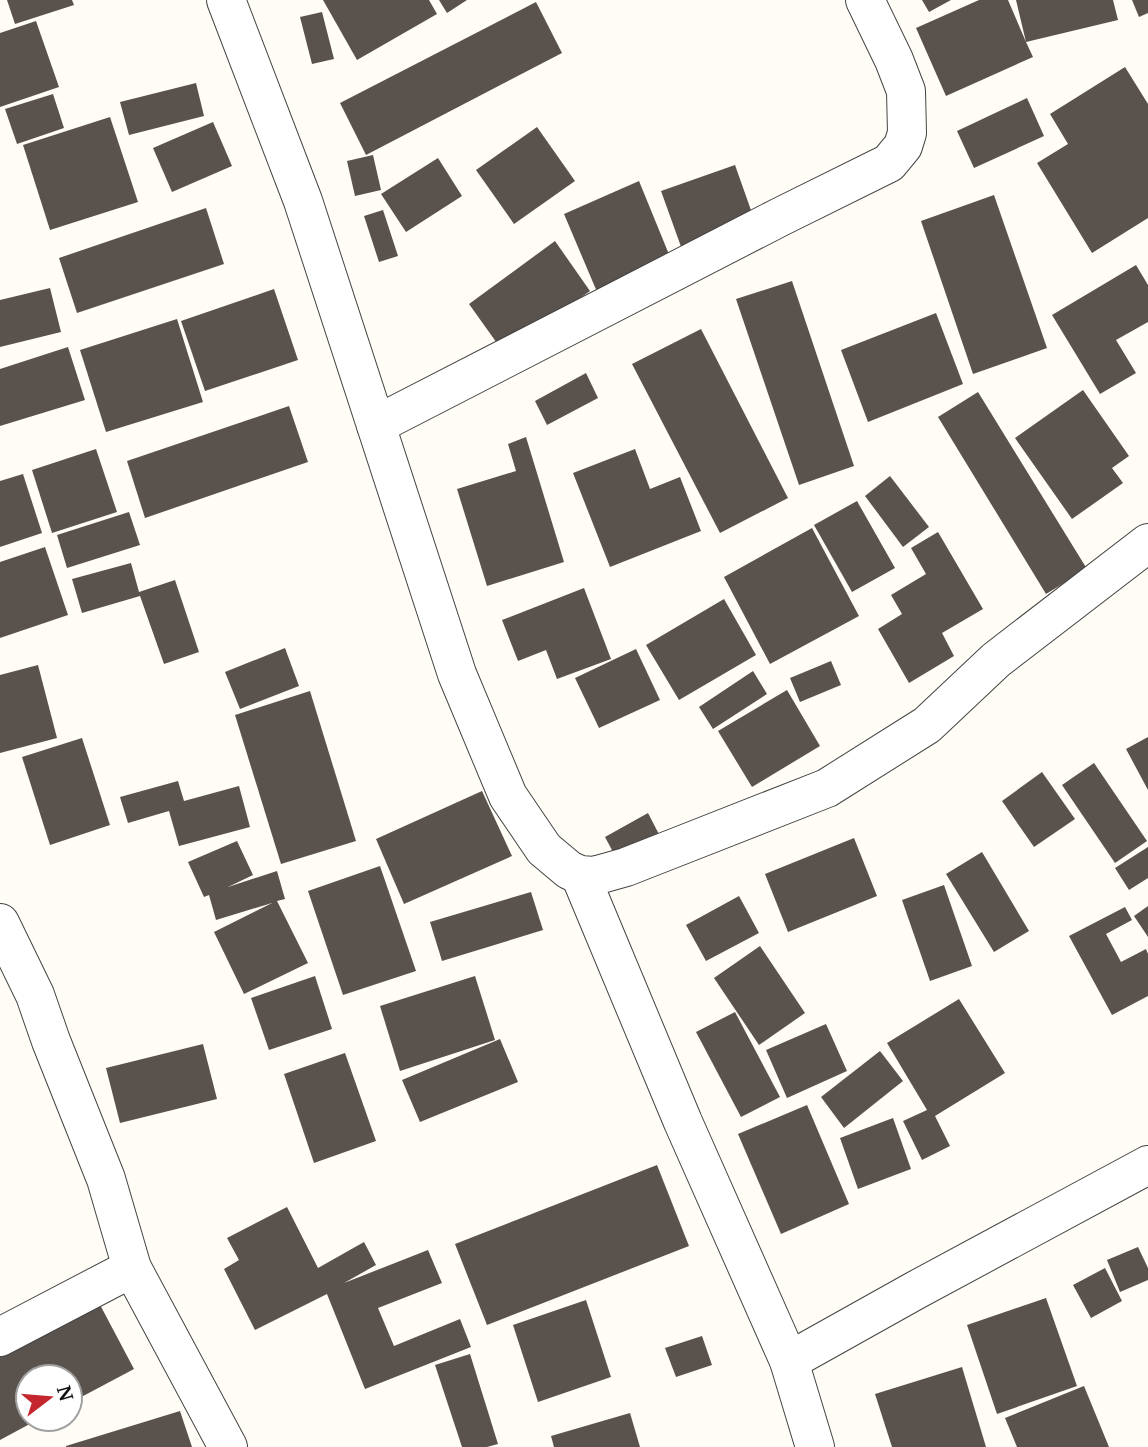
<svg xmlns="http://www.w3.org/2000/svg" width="1148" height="1447" font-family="'Noto Serif',serif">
  <rect width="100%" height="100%" fill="#fffdf5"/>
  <!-- building -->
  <g fill="#5a524d">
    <polygon points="7,0 72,0 74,5 15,24"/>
    <polygon points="323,0 429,0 437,14 357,60"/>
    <polygon points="439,0 467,0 447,13"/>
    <polygon points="922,0 951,0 929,12"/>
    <polygon points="979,0 1008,0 1026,42 1016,0 1113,0 1118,20 1026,42 1033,57 946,96 916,28"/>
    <polygon points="1132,0 1148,0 1148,13 1139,17"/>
    <polygon points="536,2 562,53 366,155 340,103"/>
    <polygon points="322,12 334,59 312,64 300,17"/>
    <polygon points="36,21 59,87 0,107 0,33"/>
    <polygon points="1125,67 1148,104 1148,218 1092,253 1037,163 1068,144 1050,114"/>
    <polygon points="196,83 204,116 129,135 120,102"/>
    <polygon points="53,94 64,128 17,144 5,109"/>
    <polygon points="1027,98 1044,136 974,168 957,131"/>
    <polygon points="110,117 138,202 50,230 23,145"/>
    <polygon points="213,122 232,166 172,192 153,148"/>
    <polygon points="537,127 575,181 514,224 476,170"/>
    <polygon points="373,155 381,190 355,196 347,161"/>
    <polygon points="438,158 462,196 406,232 381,194"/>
    <polygon points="735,165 758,230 684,255 661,191"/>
    <polygon points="639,181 677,274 603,306 564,214"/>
    <polygon points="994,195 1047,348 973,374 921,221"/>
    <polygon points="206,208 224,264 77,313 59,258"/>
    <polygon points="383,210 398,256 379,262 364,216"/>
    <polygon points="555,241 590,291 504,353 469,304"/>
    <polygon points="1136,265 1148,285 1148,322 1116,340 1136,373 1100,394 1052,315"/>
    <polygon points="792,281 854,466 799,485 736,299"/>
    <polygon points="50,288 61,332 0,347 0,300"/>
    <polygon points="274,289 298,360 205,391 181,321"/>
    <polygon points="936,313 963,384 868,422 841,350"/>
    <polygon points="177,319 203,402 106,432 80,350"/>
    <polygon points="701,329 788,498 720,533 632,364"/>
    <polygon points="68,347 85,400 0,426 0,369"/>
    <polygon points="586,373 598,398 547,425 535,401"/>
    <polygon points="1083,390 1129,456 1112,468 1123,483 1072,519 1015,438"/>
    <polygon points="978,392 1087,569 1046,594 938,417"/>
    <polygon points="289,406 308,462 145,518 127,461"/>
    <polygon points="526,437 564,562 487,586 457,489 516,471 508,444"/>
    <polygon points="96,449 117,512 52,533 32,470"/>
    <polygon points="635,449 650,489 680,477 701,531 610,567 573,473"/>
    <polygon points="23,474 42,533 0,547 0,481"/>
    <polygon points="890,476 929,527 903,547 865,496"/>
    <polygon points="857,501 895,568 852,592 814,525"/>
    <polygon points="129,512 140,545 67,568 57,535"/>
    <polygon points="812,528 859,616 770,664 724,577"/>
    <polygon points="938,532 983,609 942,633 954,656 909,683 878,629 902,614 891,595 926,574 911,548"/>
    <polygon points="45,547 68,615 0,638 0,562"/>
    <polygon points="131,563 139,592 175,580 199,652 164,664 140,596 82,613 72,579"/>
    <polygon points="584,588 611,659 557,679 546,650 518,661 502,620"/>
    <polygon points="724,599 756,655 679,700 646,645"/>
    <polygon points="285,648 299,686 240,709 225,672"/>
    <polygon points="636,649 660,700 599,728 575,678"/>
    <polygon points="831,661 841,685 800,702 790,678"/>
    <polygon points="38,665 57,738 0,753 0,675"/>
    <polygon points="753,671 767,694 713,729 699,707"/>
    <polygon points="787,690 820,746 752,787 718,731"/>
    <polygon points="310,691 356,841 281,864 235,715"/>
    <polygon points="1148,737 1148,790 1126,749"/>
    <polygon points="82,738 110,825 50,845 22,757"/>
    <polygon points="1094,763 1147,841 1115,863 1062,785"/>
    <polygon points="1042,772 1075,819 1034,847 1002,801"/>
    <polygon points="178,781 184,801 239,786 250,827 179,846 169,811 128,823 120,797"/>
    <polygon points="482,791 512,856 404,904 376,839"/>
    <polygon points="648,813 663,842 620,865 605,837"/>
    <polygon points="854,838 877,896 788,932 765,874"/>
    <polygon points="237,841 253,875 228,887 277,871 285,899 277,901 308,963 244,994 214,932 272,903 216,920 209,895 204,897 188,862"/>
    <polygon points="1148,847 1148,878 1129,890 1115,868"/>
    <polygon points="982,852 1029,931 994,952 946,874"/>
    <polygon points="380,866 416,971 343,995 308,891"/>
    <polygon points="944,885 972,966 930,981 902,900"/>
    <polygon points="531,892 543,930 442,961 430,922"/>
    <polygon points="739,896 759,933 706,961 686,925"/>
    <polygon points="1148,906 1148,937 1134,916"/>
    <polygon points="1125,907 1132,920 1106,934 1121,962 1146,949 1148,954 1148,996 1112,1015 1069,936"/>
    <polygon points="760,946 805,1013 759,1045 714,978"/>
    <polygon points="315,976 332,1029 269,1050 251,998"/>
    <polygon points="475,976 495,1040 400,1071 380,1006"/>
    <polygon points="959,999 1005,1073 935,1116 950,1146 922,1160 903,1121 927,1110 887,1043"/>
    <polygon points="735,1012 780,1097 741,1117 696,1032"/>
    <polygon points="826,1024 847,1071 787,1098 766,1050"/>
    <polygon points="500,1039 518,1082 420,1122 402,1080"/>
    <polygon points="203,1044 217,1099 120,1123 106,1068"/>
    <polygon points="880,1051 903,1081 844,1128 821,1097"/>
    <polygon points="345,1053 376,1141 314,1163 284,1074"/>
    <polygon points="807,1105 849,1204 781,1234 738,1134"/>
    <polygon points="893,1118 911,1169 858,1189 840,1138"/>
    <polygon points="657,1165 689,1246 487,1325 455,1244"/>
    <polygon points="287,1207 318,1268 364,1242 376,1265 344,1283 428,1250 442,1283 378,1308 394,1346 460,1319 471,1347 365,1389 327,1294 255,1330 224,1269 239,1260 227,1238"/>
    <polygon points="1138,1247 1148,1268 1148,1280 1120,1292 1107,1260"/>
    <polygon points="1105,1268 1122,1301 1091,1318 1073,1285"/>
    <polygon points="1046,1298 1077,1386 997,1414 967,1325"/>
    <polygon points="586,1300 611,1377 538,1402 513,1325"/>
    <polygon points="98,1301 134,1369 70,1403 70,1377 28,1377 28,1419 39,1419 0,1440 0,1353"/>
    <polygon points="702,1336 712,1365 676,1377 665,1348"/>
    <polygon points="470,1354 498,1444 487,1447 462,1447 435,1365"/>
    <polygon points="962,1367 986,1447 892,1447 875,1394"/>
    <polygon points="1084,1386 1109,1447 1017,1447 1005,1418"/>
    <polygon points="180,1411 192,1447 66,1447 66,1446"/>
    <polygon points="630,1413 640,1447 554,1447 551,1436"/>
  </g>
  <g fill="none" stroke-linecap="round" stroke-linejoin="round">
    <defs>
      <g id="street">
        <polyline points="226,0 303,201 457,674 508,796 544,849 569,870 580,875 594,876 626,867 827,788 927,725 996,660 1148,543"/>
        <polyline points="376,425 780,217 889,163 903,146 907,133 906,91 894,60 865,0"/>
        <polyline points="580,875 683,1122 789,1361 815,1447"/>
        <polyline points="0,923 35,995 51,1041 106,1179 132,1268 228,1447"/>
        <polyline points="0,1337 132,1268"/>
        <polyline points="789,1361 916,1290 1148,1165"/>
      </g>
    </defs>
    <!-- street casing -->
    <use href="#street" stroke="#444" stroke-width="40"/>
    <!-- street -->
    <use href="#street" stroke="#fff" stroke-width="38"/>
  </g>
  <!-- north arrow -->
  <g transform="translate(49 1398) rotate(74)"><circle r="33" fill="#ffffff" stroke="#a0a0a0" stroke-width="2"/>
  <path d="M0-5L12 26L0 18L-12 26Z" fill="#c4262e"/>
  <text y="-10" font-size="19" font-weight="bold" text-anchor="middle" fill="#111111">N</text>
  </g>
</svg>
